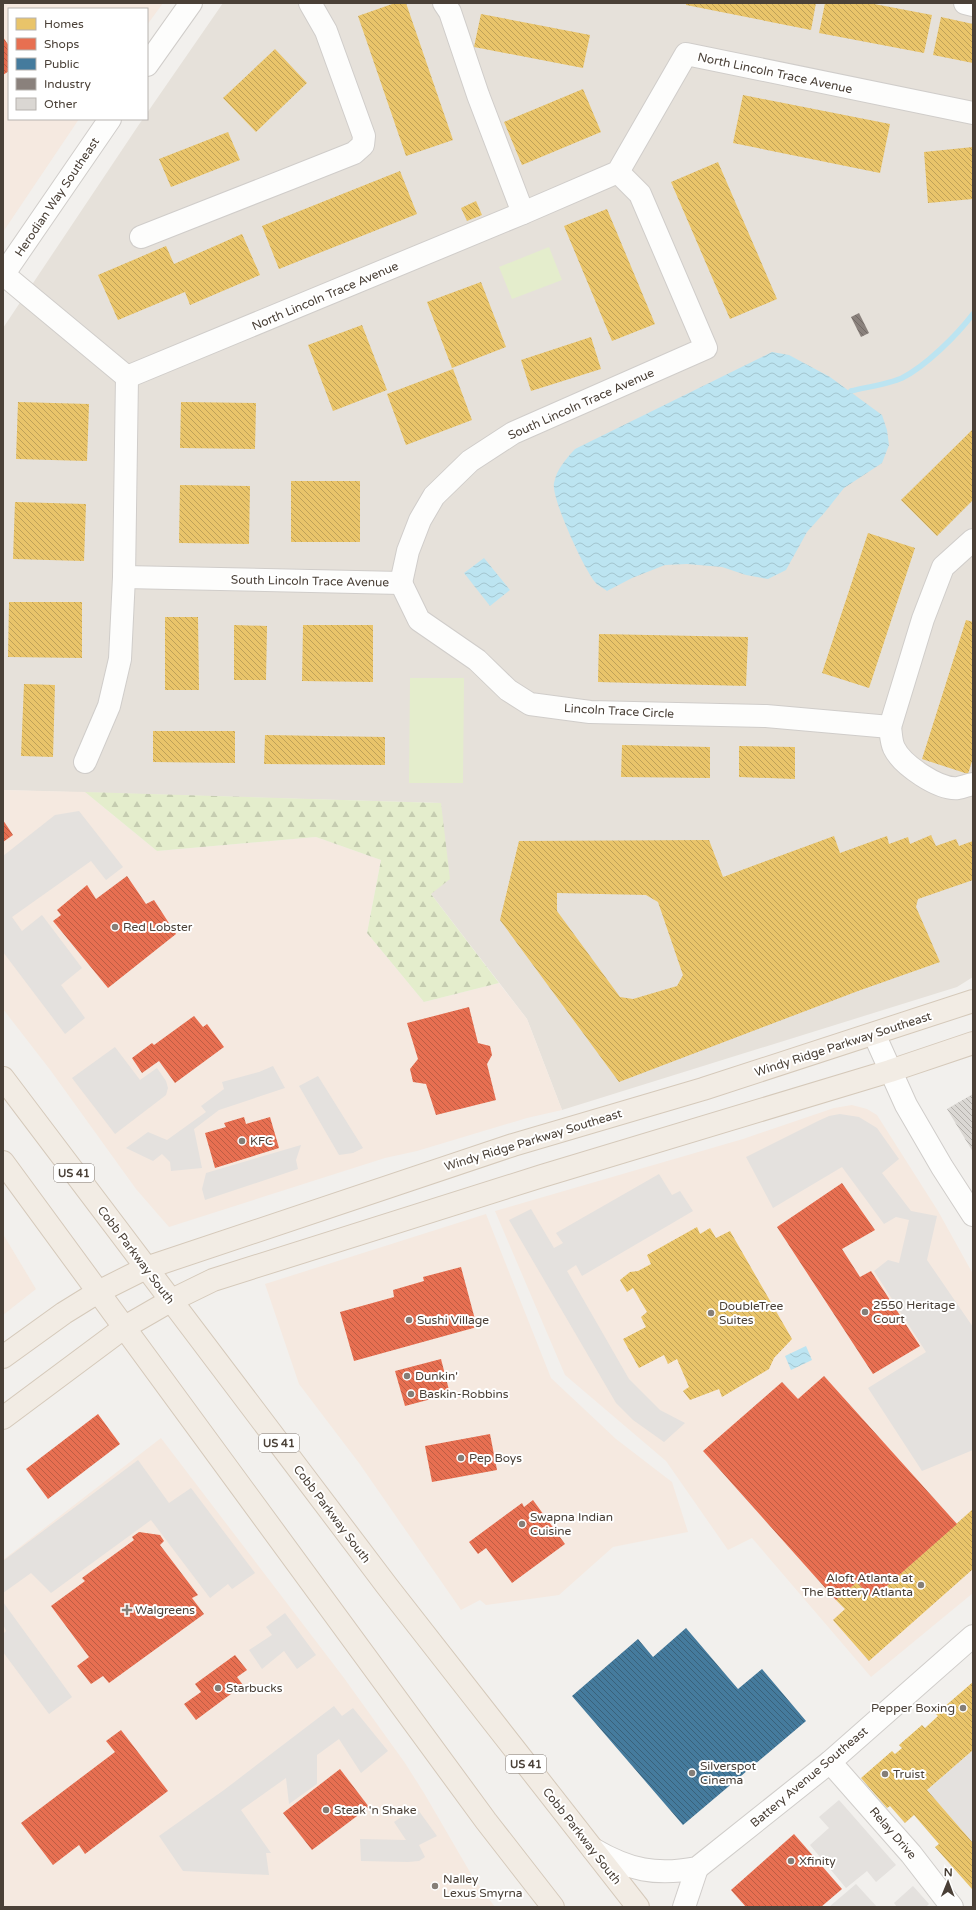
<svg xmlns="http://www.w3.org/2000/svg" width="976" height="1910" font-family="'Varela Round',sans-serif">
  <defs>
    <pattern id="forest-firs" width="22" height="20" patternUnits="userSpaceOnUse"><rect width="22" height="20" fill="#e4edcc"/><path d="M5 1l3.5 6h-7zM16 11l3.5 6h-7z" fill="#c5ccb0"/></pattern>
    <pattern id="water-waves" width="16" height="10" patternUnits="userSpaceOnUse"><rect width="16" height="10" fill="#bce4f1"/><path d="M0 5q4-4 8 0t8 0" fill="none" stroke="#a3c5cf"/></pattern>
    <pattern id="homes-back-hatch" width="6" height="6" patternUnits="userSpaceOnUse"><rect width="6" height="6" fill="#e9c46a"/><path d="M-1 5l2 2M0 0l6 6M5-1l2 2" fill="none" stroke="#bfa158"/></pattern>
    <pattern id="shops-back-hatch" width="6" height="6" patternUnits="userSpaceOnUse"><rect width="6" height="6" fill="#e76f51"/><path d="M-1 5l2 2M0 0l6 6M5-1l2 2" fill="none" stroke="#bd5d44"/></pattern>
    <pattern id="public-back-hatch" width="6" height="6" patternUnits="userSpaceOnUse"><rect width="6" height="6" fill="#457b9d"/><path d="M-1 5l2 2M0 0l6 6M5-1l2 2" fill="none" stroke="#39617a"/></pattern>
    <pattern id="industry-back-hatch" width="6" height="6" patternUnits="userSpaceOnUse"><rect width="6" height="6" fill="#8a817c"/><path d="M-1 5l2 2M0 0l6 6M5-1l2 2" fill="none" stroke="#736b66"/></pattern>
    <pattern id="building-back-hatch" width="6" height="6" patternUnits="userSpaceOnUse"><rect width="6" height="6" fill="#dad7d3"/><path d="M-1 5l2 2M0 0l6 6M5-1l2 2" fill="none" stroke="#b3b0ac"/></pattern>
  </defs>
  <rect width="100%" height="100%" fill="#f2f0ed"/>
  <!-- residential -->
  <polygon fill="#e6e1da" points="223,3 973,3 973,977 957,987 562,1110 527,1019 431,894 441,803 3,790 3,328 140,123 143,119 147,119 147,113"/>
  <!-- commercial -->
  <g fill="#f5e9e0">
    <polygon points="3,3 163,3 147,25 147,9 9,9 9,119 79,119 3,232"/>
    <polygon points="3,790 85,792 157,851 316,837 381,860 367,933 424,1002 499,983 527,1019 562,1110 527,1118 417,1151 385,1158 169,1227 136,1189 51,1071 3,1009"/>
    <polygon points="852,1105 867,1109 877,1115 938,1211 973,1274 973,1593 871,1677 752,1538 728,1550 666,1461 565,1375 495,1211 743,1139 834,1108"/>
    <polygon points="486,1214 551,1378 616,1439 672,1482 688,1532 613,1547 559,1595 486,1605 480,1600 461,1610 359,1463 299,1384 265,1284"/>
    <polygon points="3,1234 36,1289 3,1315"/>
    <polygon points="161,1438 344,1678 405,1763 424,1793 474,1879 495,1907 3,1907 3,1560"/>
  </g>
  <!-- forest -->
  <polygon fill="url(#forest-firs)" points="85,792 441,803 450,879 431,894 499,983 424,1002 367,933 381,860 316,837 157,851"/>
  <!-- park -->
  <g fill="#e4edcc">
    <polygon points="549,247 562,280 512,299 499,267"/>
    <polygon points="410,678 464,678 463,783 409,783"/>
  </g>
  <!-- parking -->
  <g fill="#e4e1de">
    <polygon points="79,811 123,867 106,880 91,861 12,917 22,931 42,915 82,968 61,985 85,1018 65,1034 3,952 3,856 55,815"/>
    <polygon points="115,1047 140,1080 157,1068 166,1081 168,1088 166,1095 115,1134 72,1078"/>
    <polygon points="273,1066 285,1088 219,1110 194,1129 202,1168 171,1171 170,1162 162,1154 153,1161 126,1148 148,1132 167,1140 206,1112 201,1106 224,1089 222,1082 259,1072"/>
    <polygon points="318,1076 363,1148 353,1153 339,1155 299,1086"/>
    <polygon points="840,1114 859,1117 877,1128 899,1159 882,1173 911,1211 937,1216 927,1260 973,1327 973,1450 922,1471 868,1388 926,1352 874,1271 888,1260 899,1263 909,1220 896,1217 884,1224 842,1167 773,1208 746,1157 818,1121 829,1116"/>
    <polygon points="301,1145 296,1160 298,1169 205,1200 202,1189 206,1173"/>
    <polygon points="659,1174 672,1195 680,1191 693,1211 582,1276 576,1265 567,1271 629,1379 660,1410 685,1423 664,1442 633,1420 616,1403 509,1220 531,1209 554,1248 563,1243 556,1233"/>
    <polygon points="138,1460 169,1503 191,1488 255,1573 232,1589 228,1584 210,1598 151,1520 51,1593 31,1573 3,1593 3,1561"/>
    <polygon points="3,1602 72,1697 49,1714 3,1652 3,1634 6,1631 3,1624"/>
    <polygon points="285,1613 316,1655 297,1669 284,1651 262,1669 249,1650 272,1635 266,1627"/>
    <polygon points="334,1706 342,1716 353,1708 388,1751 361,1773 339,1739 317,1755 317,1784 289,1804 286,1778 241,1810 271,1853 266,1853 269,1875 183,1871 159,1836 224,1790"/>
    <polygon points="973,1750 973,1843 927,1790"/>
    <polygon points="839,1800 896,1865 876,1882 867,1871 846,1888 810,1845 829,1828 819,1817"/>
    <polygon points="416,1807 437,1836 419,1845 425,1857 419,1861 408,1862 361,1861 360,1839 406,1840 394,1822"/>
    <polygon points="856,1884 877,1907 829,1907"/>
    <polygon points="913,1886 929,1904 926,1907 897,1907 894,1903"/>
  </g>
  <!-- water -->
  <g fill="url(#water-waves)">
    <path d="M772,352L789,355L830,377L882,415L887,430L889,445L882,463L844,488L825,512L807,532L786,570L768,579L746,575L722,567L687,564L665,565L632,578L607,591C604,588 598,586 595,582C584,569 551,498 554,483C557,469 565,460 575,449Z"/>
    <polygon points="484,558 510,590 490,606 464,573"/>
    <polygon points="806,1346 812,1360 791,1370 785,1356"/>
  </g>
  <!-- homes -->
  <g fill="url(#homes-back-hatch)" fill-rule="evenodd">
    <polygon points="395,3 406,3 453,140 406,156 358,16"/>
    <polygon points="686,3 816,3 811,30 686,5"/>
    <polygon points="825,3 869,3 932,15 924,53 819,33"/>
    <polygon points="481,14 590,35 583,68 474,47"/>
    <polygon points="941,17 973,24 973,63 933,55"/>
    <polygon points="275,49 307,83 256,132 223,98"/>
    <polygon points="583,89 601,132 522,165 504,122"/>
    <polygon points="743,95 890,124 880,173 733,143"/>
    <polygon points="228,132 240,160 171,187 159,159"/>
    <polygon points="973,147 973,199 928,203 924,152"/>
    <polygon points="718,162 777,299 730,319 671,182"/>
    <polygon points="400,171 417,214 279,269 262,226"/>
    <polygon points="476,201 482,215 467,221 461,208"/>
    <polygon points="607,209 655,324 612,341 564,226"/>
    <polygon points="242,234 260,275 190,305 185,292 118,320 98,275 166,246 174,264"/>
    <polygon points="481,282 506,347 452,368 427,302"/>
    <polygon points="362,325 387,390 333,411 308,345"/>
    <polygon points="591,337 601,369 531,391 521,360"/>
    <polygon points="453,369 472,420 406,445 387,394"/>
    <polygon points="18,402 89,404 87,461 16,459"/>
    <polygon points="181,402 256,403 255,449 180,448"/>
    <polygon points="973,429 973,500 937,536 901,500"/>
    <rect x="291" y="481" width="69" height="61"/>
    <polygon points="180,485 250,486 249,544 179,543"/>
    <polygon points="15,502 86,504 84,561 13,559"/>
    <polygon points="868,533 915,548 869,688 822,673"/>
    <polygon points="9,602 82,602 82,658 8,657"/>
    <polygon points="165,617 198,617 199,690 165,690"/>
    <polygon points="966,620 973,622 973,758 968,774 922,759"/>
    <polygon points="234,625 267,626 266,680 234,680"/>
    <polygon points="303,625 373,625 373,682 302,681"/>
    <polygon points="599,634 748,637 746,686 598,682"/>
    <polygon points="24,684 55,685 53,757 21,756"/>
    <polygon points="153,731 235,731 235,763 153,762"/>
    <polygon points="265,735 385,737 385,765 264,764"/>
    <polygon points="622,745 710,747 710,778 621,777"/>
    <polygon points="739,746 795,747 795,779 739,777"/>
    <path d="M931,835L936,846L956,839L959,846L973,841V880L918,899L916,907L940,962L858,991L619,1082L500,920L519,841L709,840L723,877L834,836L840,853L887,836L889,844L908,837L910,844ZM557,893L646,895L658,902L683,975L677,986L633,999L620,997L557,911Z"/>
    <polygon points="697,1227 700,1234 710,1228 716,1238 730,1231 792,1339 774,1358 769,1369 722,1397 719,1389 690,1400 683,1391 689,1387 677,1359 668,1364 664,1355 639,1368 623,1339 646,1327 641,1317 647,1312 633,1288 627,1292 620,1280 630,1272 638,1271 651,1264 647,1255"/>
    <polygon points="973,1509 973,1569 869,1661 833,1620 845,1609 836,1600 857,1582 870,1596 879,1589 881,1591"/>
    <polygon points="973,1682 973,1750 927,1790 973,1843 972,1889 935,1847 939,1844 914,1815 905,1823 890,1806 887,1808 861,1778 892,1751 895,1754 902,1748 899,1745 922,1725 925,1728 938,1716 936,1714"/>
  </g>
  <!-- shops -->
  <g fill="url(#shops-back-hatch)">
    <polygon points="3,37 9,46 9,71 3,75"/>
    <polygon points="3,820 13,835 3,842"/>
    <polygon points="127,876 146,904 154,900 176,934 108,988 53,921 61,915 57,910 87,885 96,899"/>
    <polygon points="469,1007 478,1043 490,1046 492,1055 487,1064 496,1100 436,1115 426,1084 413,1082 410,1069 418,1059 407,1023"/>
    <polygon points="194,1016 203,1027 207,1024 224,1047 175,1083 159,1061 142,1073 132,1058 152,1043 154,1045"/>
    <polygon points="244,1117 246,1124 270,1117 279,1148 215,1168 205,1133 226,1127 224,1123"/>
    <polygon points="842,1183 875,1230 842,1249 860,1277 871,1271 920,1346 873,1374 777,1227"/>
    <polygon points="461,1267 477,1327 354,1361 340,1312 394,1297 393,1290 424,1281 423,1277"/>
    <polygon points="441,1359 450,1394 405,1406 395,1371"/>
    <polygon points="824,1376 957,1524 881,1591 879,1589 870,1596 857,1582 836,1600 703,1451 782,1382 798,1399"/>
    <polygon points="98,1414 120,1444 48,1499 26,1469"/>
    <polygon points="490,1434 497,1470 432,1482 425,1446"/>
    <polygon points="533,1500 565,1544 512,1583 486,1548 478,1554 469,1542 522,1503 524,1507"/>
    <polygon points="139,1532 160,1535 164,1541 160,1545 198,1595 192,1598 204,1614 109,1683 103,1676 91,1684 77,1666 89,1657 51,1606 85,1581 82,1578 134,1540 132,1537"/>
    <polygon points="235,1655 247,1670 237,1677 243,1685 196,1720 184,1704 201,1692 195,1684"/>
    <polygon points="121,1730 168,1791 85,1854 79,1845 53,1865 21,1823 115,1752 106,1741"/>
    <polygon points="340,1769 369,1807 312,1850 283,1813"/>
    <polygon points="794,1834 842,1889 821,1907 746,1907 731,1890"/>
  </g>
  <!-- public -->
  <polygon fill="url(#public-back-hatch)" points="686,1628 738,1689 762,1669 806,1721 683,1825 572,1696 638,1639 653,1657"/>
  <!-- industry -->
  <polygon fill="url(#industry-back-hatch)" points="859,313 869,333 861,337 851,317"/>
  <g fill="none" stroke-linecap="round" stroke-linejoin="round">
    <!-- stream -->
    <path stroke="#bce4f1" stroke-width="5.5" d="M851,391C867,387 889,384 902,378C926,366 957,335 973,314"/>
  </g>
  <!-- building -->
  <polygon fill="url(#building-back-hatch)" points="973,1094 973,1152 947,1109"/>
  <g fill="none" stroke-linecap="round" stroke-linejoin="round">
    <defs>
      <g id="minor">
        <polyline points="444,3 450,12 478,95 523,213"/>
        <polyline points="965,3 973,5"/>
        <polyline points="147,65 191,3"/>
        <polyline points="141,237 291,178 354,153 363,145 364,136 326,31 310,3"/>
        <polyline points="3,274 127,377"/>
        <polyline points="3,275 110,119"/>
        <polyline points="127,377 523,213 618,172 686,54 973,113"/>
        <polyline points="124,577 401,583"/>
        <polyline points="401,583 419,620 477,660 508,690 530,704 590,712 766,716 890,727 923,619 943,567 973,540"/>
        <polyline points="401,583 408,551 420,520 434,496 470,461 513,433 706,348 640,194 618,172"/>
        <path d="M890,727C891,733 891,742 894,748C902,765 939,790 958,788C963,787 968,785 973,784"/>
        <polyline points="85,762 109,706 120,659 124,577 127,377"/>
        <polyline points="874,1034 906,1105 942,1167 973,1215"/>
        <polyline points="830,1762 911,1854 952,1907"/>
        <path d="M593,1849C629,1870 656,1876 697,1868L830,1762L973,1636"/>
        <polyline points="684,1907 697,1868"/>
      </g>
      <g id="major">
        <polyline points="3,1078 387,1586 638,1907"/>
        <polyline points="3,1162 486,1821 553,1907"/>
        <polyline points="3,1357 64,1313 98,1292 146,1268 513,1145 703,1089 973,1001"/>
        <polyline points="3,1418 125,1327 170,1301 213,1280 542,1176 890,1071 973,1043"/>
      </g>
    </defs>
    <!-- minor casing -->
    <use href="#minor" stroke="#d0cdca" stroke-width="24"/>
    <!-- major casing -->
    <use href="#major" stroke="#d5c9ba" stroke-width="24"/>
    <!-- minor -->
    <use href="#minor" stroke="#fdfdfc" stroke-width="22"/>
    <!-- major -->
    <use href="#major" stroke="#f2ece4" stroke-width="22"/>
  </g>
  <!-- markers -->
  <g fill="#857e77" stroke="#fff" stroke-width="1.5">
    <circle cx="115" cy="927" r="4"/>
    <circle cx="242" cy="1141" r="4"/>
    <circle cx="865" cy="1312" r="4"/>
    <circle cx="711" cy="1313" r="4"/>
    <circle cx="409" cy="1320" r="4"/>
    <circle cx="407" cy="1376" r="4"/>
    <circle cx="411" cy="1394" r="4"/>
    <circle cx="461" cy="1458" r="4"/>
    <circle cx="522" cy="1524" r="4"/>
    <circle cx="921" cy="1585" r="4"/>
    <path d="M125 1604h4v4h4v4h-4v4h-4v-4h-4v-4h4z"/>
    <circle cx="218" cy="1688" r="4"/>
    <circle cx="963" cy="1708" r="4"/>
    <circle cx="692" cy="1773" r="4"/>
    <circle cx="885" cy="1774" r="4"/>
    <circle cx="326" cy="1810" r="4"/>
    <circle cx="791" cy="1861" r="4"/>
    <circle cx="435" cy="1886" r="4"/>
  </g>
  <g text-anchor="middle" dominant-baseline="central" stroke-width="4" stroke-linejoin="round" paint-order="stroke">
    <!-- shield labels -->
    <g fill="#fff" stroke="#807973" stroke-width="1">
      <rect x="54" y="1164" width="40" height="18" rx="3"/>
      <rect x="259" y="1434" width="40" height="18" rx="3"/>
      <rect x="506" y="1755" width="40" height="18" rx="3"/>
    </g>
    <g font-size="11" font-weight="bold" fill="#4a4037">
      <text x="74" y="1173">US 41</text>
      <text x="279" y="1443">US 41</text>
      <text x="526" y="1764">US 41</text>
    </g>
    <!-- street labels -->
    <g font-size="12" fill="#4a4037" stroke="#fff">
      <text transform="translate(775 73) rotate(12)">North Lincoln Trace Avenue</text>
      <text transform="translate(57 197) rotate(-56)">Herodian Way Southeast</text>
      <text transform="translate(325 296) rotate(-23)">North Lincoln Trace Avenue</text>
      <text transform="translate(581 404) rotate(-24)">South Lincoln Trace Avenue</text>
      <text transform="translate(310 581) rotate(1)">South Lincoln Trace Avenue</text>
      <text transform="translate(619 711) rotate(3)">Lincoln Trace Circle</text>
      <text transform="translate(843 1044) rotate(-18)">Windy Ridge Parkway Southeast</text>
      <text transform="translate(533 1140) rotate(-17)">Windy Ridge Parkway Southeast</text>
      <text transform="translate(136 1255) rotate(53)">Cobb Parkway South</text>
      <text transform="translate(332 1514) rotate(53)">Cobb Parkway South</text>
      <text transform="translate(809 1777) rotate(-40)">Battery Avenue Southeast</text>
      <text transform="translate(893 1833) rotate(49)">Relay Drive</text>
      <text transform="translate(582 1836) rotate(52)">Cobb Parkway South</text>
    </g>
    <!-- poi labels -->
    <g font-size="12" fill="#4a4037" stroke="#fff" text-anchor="start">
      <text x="123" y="927">Red Lobster</text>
      <text x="250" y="1141">KFC</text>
      <text x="873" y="1305">2550 Heritage<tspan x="873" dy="14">Court</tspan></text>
      <text x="719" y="1306">DoubleTree<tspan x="719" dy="14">Suites</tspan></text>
      <text x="417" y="1320">Sushi Village</text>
      <text x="415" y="1376">Dunkin'</text>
      <text x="419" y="1394">Baskin-Robbins</text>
      <text x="469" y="1458">Pep Boys</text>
      <text x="530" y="1517">Swapna Indian<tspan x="530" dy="14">Cuisine</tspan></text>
      <text x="913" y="1578" text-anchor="end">Aloft Atlanta at<tspan x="913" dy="14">The Battery Atlanta</tspan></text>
      <text x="135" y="1610">Walgreens</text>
      <text x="226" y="1688">Starbucks</text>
      <text x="955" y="1708" text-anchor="end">Pepper Boxing</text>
      <text x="700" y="1766">Silverspot<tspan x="700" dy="14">Cinema</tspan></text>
      <text x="893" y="1774">Truist</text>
      <text x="334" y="1810">Steak 'n Shake</text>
      <text x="799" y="1861">Xfinity</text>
      <text x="443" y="1879">Nalley<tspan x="443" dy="14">Lexus Smyrna</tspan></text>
    </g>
  </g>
  <!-- border -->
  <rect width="976" height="1910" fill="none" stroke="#4a4037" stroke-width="8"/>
  <!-- legend -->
  <rect x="8" y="8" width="140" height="112" fill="#ffffff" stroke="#b7b3af"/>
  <rect x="16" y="18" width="20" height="12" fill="#e9c46a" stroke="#b7b3af"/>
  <text x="44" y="28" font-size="12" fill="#4a4037">Homes</text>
  <rect x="16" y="38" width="20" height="12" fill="#e76f51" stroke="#b7b3af"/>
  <text x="44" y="48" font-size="12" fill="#4a4037">Shops</text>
  <rect x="16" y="58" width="20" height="12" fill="#457b9d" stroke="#b7b3af"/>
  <text x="44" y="68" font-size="12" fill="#4a4037">Public</text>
  <rect x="16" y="78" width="20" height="12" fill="#8a817c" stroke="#b7b3af"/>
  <text x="44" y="88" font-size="12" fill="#4a4037">Industry</text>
  <rect x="16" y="98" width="20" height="12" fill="#dad7d3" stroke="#b7b3af"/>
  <text x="44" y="108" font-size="12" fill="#4a4037">Other</text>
  <!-- north arrow -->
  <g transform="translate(948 1882) rotate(1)" stroke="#ffffff" stroke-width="3" paint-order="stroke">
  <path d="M0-3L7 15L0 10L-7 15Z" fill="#4a4037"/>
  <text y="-6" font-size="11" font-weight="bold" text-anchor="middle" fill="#4a4037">N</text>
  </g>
</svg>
